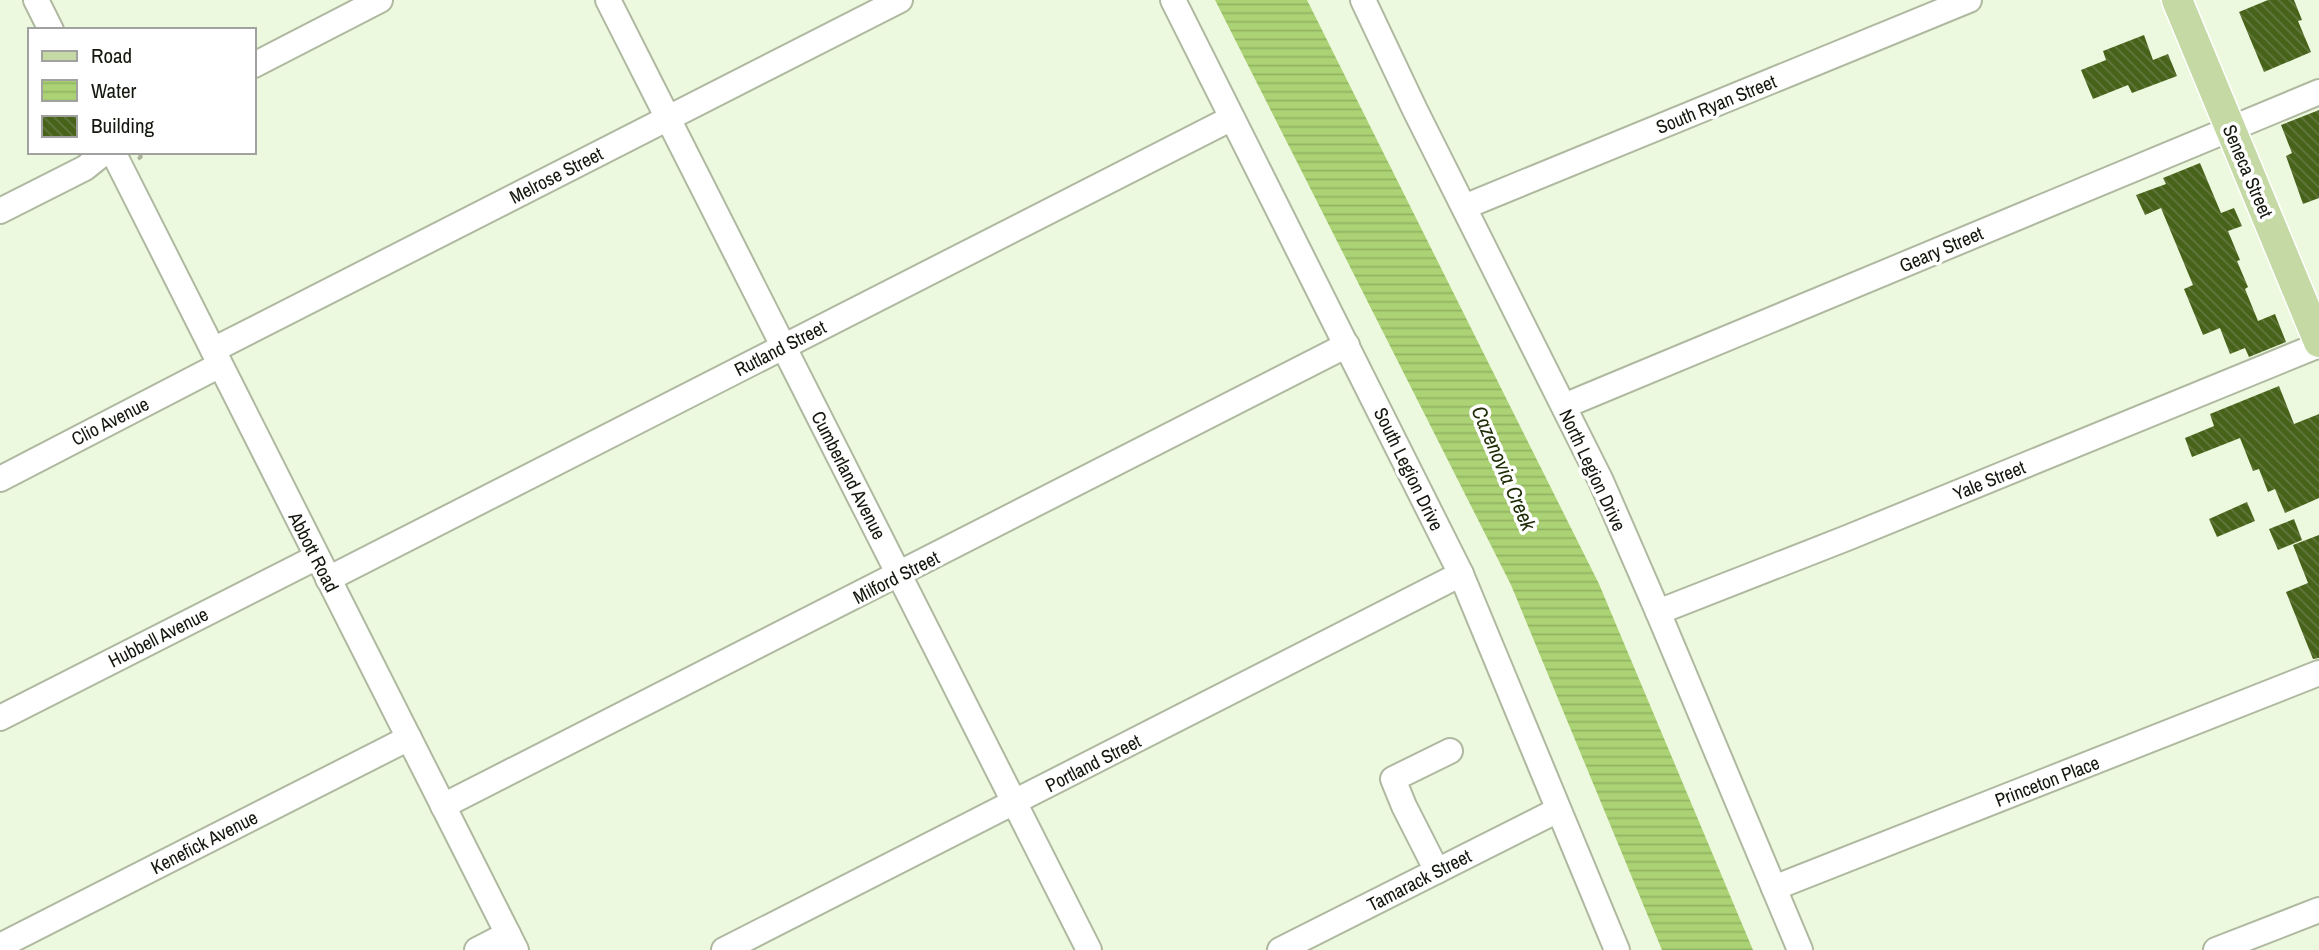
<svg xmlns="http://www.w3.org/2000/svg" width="2319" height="950" font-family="'Archivo Narrow',sans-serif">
  <defs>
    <pattern id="water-rules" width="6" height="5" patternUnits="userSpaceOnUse" patternTransform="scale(1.75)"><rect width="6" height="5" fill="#abd274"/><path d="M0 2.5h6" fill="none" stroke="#92b463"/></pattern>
    <pattern id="building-back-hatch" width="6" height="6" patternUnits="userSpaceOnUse" patternTransform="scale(1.75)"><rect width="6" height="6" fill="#476219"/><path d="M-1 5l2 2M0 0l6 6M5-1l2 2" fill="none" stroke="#637840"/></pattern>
  </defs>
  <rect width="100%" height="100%" fill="#edf9de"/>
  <!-- water -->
  <polygon fill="url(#water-rules)" points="1215,0 1307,0 1599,584 1753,950 1662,950 1511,585"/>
  <!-- building -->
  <g fill="url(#building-back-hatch)">
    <polygon points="2268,0 2294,0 2302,20 2298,21 2311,52 2264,72 2239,12"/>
    <polygon points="2144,35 2153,60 2168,54 2177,76 2132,93 2128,85 2093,99 2081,70 2106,60 2103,51"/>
    <polygon points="2319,110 2319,198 2303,204 2286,156 2292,153 2281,125"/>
    <polygon points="2200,163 2221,213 2234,208 2242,226 2228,231 2240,260 2237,261 2248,287 2245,289 2258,321 2275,314 2286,342 2249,357 2245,348 2230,354 2220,328 2203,335 2184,289 2193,285 2161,208 2145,215 2136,195 2166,184 2163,178"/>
    <polygon points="2279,386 2294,424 2319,414 2319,498 2285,513 2275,489 2268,492 2259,469 2253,471 2240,438 2192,457 2185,438 2214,426 2210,414"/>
    <polygon points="2247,502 2255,521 2217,537 2209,519"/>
    <polygon points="2294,519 2302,540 2278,550 2269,529"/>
    <polygon points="2319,535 2319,658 2313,659 2286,592 2308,583 2293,545"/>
  </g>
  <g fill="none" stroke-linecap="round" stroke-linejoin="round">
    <defs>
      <g id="minor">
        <polyline points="36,0 51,30"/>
        <polyline points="608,0 1089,950"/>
        <polyline points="1173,0 1461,574 1617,950"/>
        <polyline points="1363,0 1415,110 1601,481 1658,612 1800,950"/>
        <polyline points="254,65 380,0"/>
        <polyline points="113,152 516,950"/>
        <polyline points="1464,207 1969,0"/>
        <polyline points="0,211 85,168 105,152"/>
        <polyline points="213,350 900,0"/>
        <polyline points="1564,406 2319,92"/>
        <polyline points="0,479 220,365"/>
        <polyline points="328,579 1232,118"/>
        <polyline points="1658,612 1847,538 2319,345"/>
        <polyline points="0,718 317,557"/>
        <polyline points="443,806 1347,345"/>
        <polyline points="1437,871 1404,806 1393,779 1450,751"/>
        <polyline points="1774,888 2319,673"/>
        <polyline points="0,946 409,738"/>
        <polyline points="477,950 508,934"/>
        <polyline points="724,950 1461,574"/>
        <polyline points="1280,950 1558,810"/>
        <polyline points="2216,950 2319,910"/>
      </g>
      <polyline id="major" points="2177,0 2319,342"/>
    </defs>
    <!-- minor casing -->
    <use href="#minor" stroke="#aeb9a0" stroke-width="28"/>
    <!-- major casing -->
    <use href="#major" stroke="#fff" stroke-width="33"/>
    <!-- path -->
    <polyline stroke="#a8b29c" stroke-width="3.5" stroke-dasharray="7 3.5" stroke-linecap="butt" points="138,159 141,157 139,152"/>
    <!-- minor -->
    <use href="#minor" stroke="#fff" stroke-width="24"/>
    <!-- major -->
    <use href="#major" stroke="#c4d9a4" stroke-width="30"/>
  </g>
  <g text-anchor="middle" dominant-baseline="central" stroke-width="7" stroke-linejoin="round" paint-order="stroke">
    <!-- street labels -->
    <g font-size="19" fill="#13170e" stroke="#fff">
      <text transform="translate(1716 104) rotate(-22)">South Ryan Street</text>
      <text transform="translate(2248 171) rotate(67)">Seneca Street</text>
      <text transform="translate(556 175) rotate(-27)">Melrose Street</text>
      <text transform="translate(1941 249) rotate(-23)">Geary Street</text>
      <text transform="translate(780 348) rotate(-27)">Rutland Street</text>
      <text transform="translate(110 421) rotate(-27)">Clio Avenue</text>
      <text transform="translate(1409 469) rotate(64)">South Legion Drive</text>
      <text transform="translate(1593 470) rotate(65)">North Legion Drive</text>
      <text transform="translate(849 475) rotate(63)">Cumberland Avenue</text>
      <text transform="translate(1989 480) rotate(-22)">Yale Street</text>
      <text transform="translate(314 552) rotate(63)">Abbott Road</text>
      <text transform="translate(896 577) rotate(-27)">Milford Street</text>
      <text transform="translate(158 637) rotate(-27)">Hubbell Avenue</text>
      <text transform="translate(1093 763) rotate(-27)">Portland Street</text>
      <text transform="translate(2047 781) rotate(-21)">Princeton Place</text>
      <text transform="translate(204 842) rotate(-27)">Kenefick Avenue</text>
      <text transform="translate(1419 880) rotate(-27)">Tamarack Street</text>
    </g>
    <!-- water labels -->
    <g font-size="21" font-style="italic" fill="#223009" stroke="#fff">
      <text transform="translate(1504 468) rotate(67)">Cazenovia Creek</text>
    </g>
  </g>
  <!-- legend -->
  <rect x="28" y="28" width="228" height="126" fill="#ffffff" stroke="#a1a29f" stroke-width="2"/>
  <rect x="42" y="51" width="35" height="10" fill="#c4d9a4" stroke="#a1a29f" stroke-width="2"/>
  <text x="91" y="63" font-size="21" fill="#13170e">Road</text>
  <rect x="42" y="80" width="35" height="21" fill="url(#water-rules)" stroke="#a1a29f" stroke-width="2"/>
  <text x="91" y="98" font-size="21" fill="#13170e">Water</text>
  <rect x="42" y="116" width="35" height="21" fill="url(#building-back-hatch)" stroke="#a1a29f" stroke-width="2"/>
  <text x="91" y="133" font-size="21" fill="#13170e">Building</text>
</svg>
